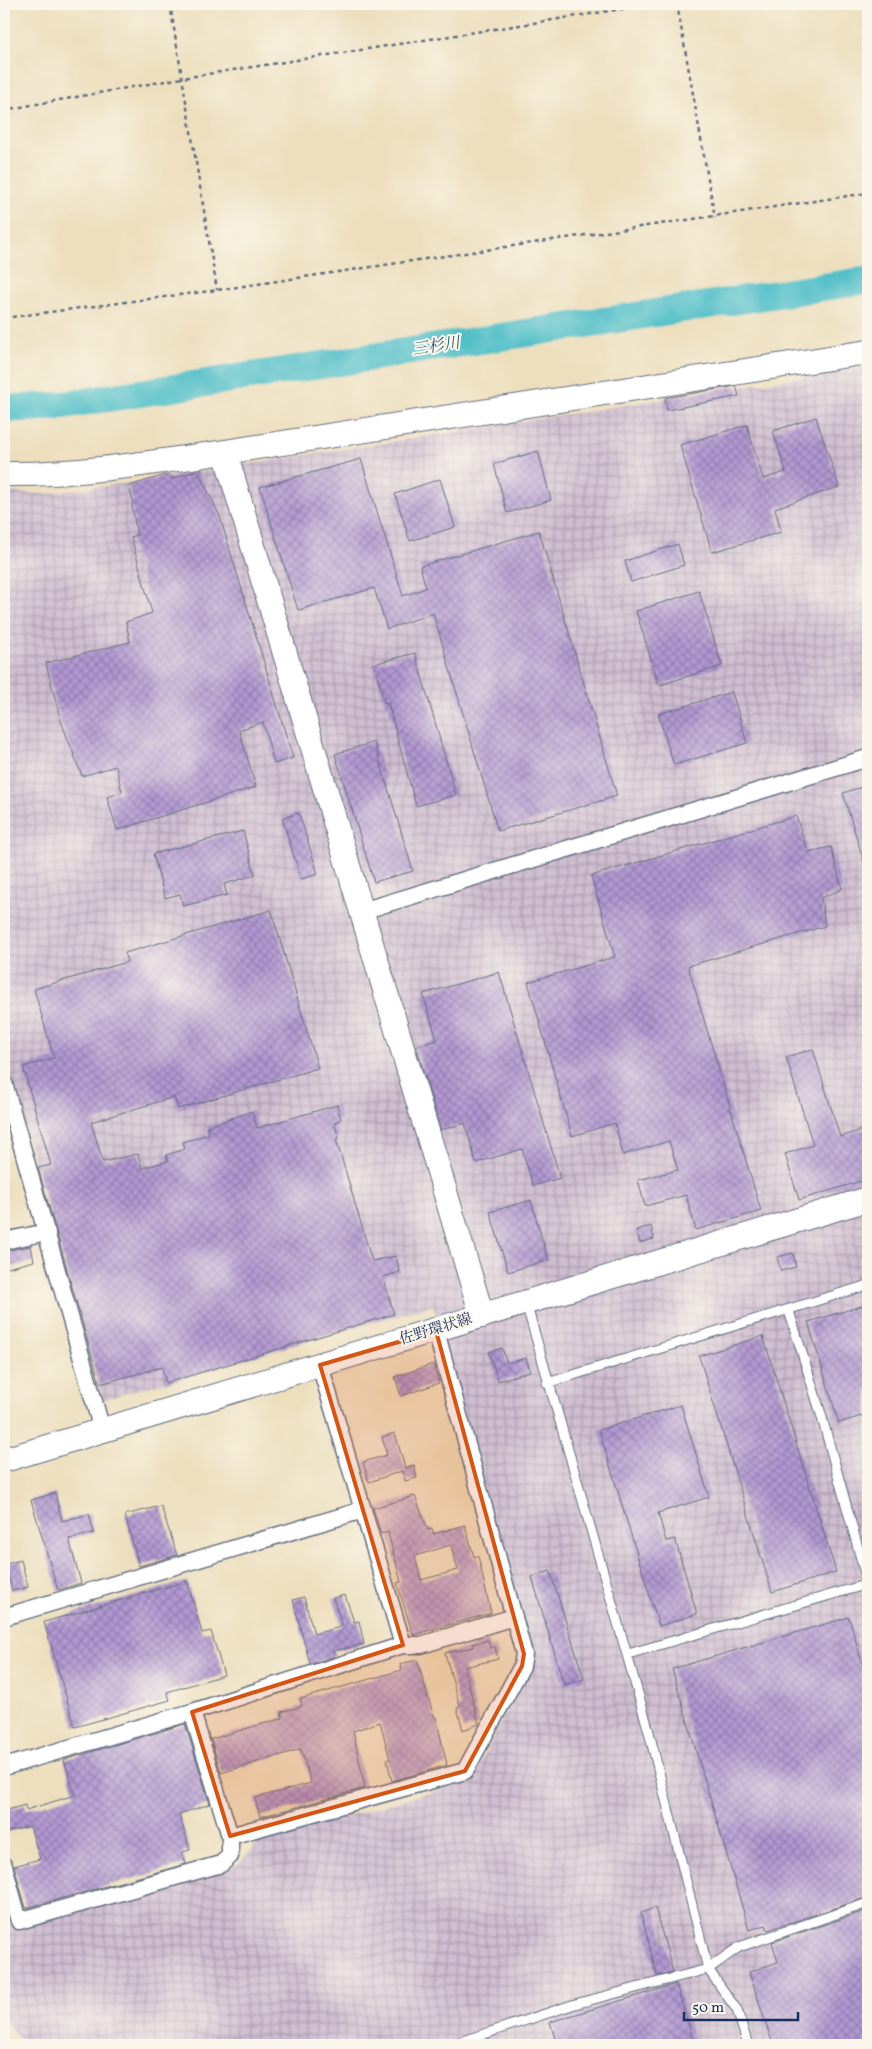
<svg xmlns="http://www.w3.org/2000/svg" width="872" height="2049" font-family="Vollkorn,'Noto Serif JP',serif">
  <defs>
    <pattern id="industrial-grid" width="8" height="8" patternUnits="userSpaceOnUse" patternTransform="scale(1.25)"><rect width="8" height="8" fill="#cfbdd0"/><path d="M0 4h8M4 0v8" fill="none" stroke="#a79aac"/></pattern>
    <pattern id="building-cross-hatch" width="8" height="8" patternUnits="userSpaceOnUse" patternTransform="scale(1.25)"><rect width="8" height="8" fill="#b298d1"/><path d="M0 0l8 8M0 8l8-8" fill="none" stroke="#907cad"/></pattern>
  </defs>
  <rect width="100%" height="100%" fill="#fbf7ec"/>
  <filter id="ink" filterUnits="userSpaceOnUse"><feTurbulence type="fractalNoise" baseFrequency=".02" numOctaves="2"/><feDisplacementMap in="SourceGraphic" scale="10" xChannelSelector="R" yChannelSelector="G"/><feConvolveMatrix kernelMatrix="1 2 1 2 8 2 1 2 1" color-interpolation-filters="sRGB"/></filter>
  <filter id="wash" filterUnits="userSpaceOnUse"><feTurbulence type="fractalNoise" baseFrequency=".0096" numOctaves="4" result="noise"/><feDisplacementMap in="SourceGraphic" scale="20" xChannelSelector="R" yChannelSelector="G"/><feGaussianBlur stdDeviation="1.12" result="paint"/><feColorMatrix in="noise" values="0 0 0 0 0 0 0 0 0 0 0 0 0 0 0 0 0 1.4 0 .05"/><feComposite in="paint" operator="in"/></filter>
  <g filter="url(#wash)">
    <rect width="100%" height="100%" fill="#eddfbe"/>
    <!-- industrial -->
    <polygon fill="url(#industrial-grid)" points="868,367 868,2045 24,2045 4,2019 4,1927 237,1865 259,1842 472,1780 532,1660 433,1305 102,1400 4,1058 4,492 41,494 122,484"/>
    <g fill="none" stroke-linecap="round" stroke-linejoin="round">
      <!-- river -->
      <polyline stroke="#52c0c9" stroke-width="28" points="4,409 57,406 868,280"/>
    </g>
    <g id="blocks">
      <!-- building -->
      <g fill="url(#building-cross-hatch)" fill-rule="evenodd">
        <polygon points="736,386 739,396 667,410 665,398"/>
        <polygon points="816,417 839,487 775,508 781,532 712,552 680,445 747,425 763,479 786,472 773,431"/>
        <polygon points="538,451 551,500 507,513 494,464"/>
        <polygon points="361,459 403,596 426,588 420,566 539,531 617,796 498,831 433,613 387,629 374,588 298,610 260,487"/>
        <polygon points="197,470 219,514 293,758 274,764 263,722 239,730 256,787 117,830 107,797 122,792 116,766 82,776 61,721 46,663 130,642 126,622 152,613 131,537 137,535 132,506 133,501 129,486 165,475 171,479"/>
        <polygon points="440,479 455,527 410,541 395,494"/>
        <polygon points="678,544 684,565 631,582 625,561"/>
        <polygon points="699,591 722,666 659,685 636,611"/>
        <polygon points="415,653 456,795 416,806 388,703 385,704 374,664"/>
        <polygon points="732,692 747,743 674,765 658,714"/>
        <polygon points="374,742 413,871 374,882 335,754"/>
        <polygon points="868,785 868,865 865,866 843,793"/>
        <polygon points="299,813 318,874 301,879 282,818"/>
        <polygon points="796,816 808,852 831,847 842,889 821,898 825,926 688,966 761,1211 696,1230 686,1195 645,1206 638,1180 678,1170 669,1141 623,1155 615,1123 572,1136 528,982 615,957 591,876"/>
        <polygon points="243,831 255,875 224,884 227,895 183,906 180,894 165,898 153,854"/>
        <polygon points="271,910 318,1068 178,1109 174,1097 91,1122 103,1162 138,1154 142,1168 168,1161 166,1155 185,1149 183,1142 209,1134 207,1127 244,1114 252,1111 257,1128 337,1105 341,1119 334,1123 339,1138 336,1139 372,1261 396,1256 400,1272 383,1277 394,1314 166,1383 162,1367 100,1384 38,1168 51,1165 23,1067 54,1058 34,989 127,962 125,953"/>
        <polygon points="499,972 560,1178 533,1186 522,1149 476,1163 465,1123 441,1130 416,1046 437,1040 423,994"/>
        <polygon points="813,1049 840,1137 868,1128 868,1179 799,1200 785,1154 813,1145 786,1057"/>
        <polygon points="531,1200 548,1260 508,1272 490,1212"/>
        <polygon points="651,1226 654,1239 640,1243 636,1230"/>
        <polygon points="31,1246 34,1261 4,1269 4,1251"/>
        <polygon points="793,1253 796,1267 781,1271 777,1257"/>
        <polygon points="868,1304 868,1414 839,1423 808,1322"/>
        <polygon points="763,1336 836,1572 772,1592 699,1356"/>
        <polygon points="502,1348 507,1363 526,1358 530,1371 498,1381 489,1352"/>
        <polygon points="433,1364 439,1383 401,1396 395,1377"/>
        <polygon points="681,1405 709,1497 658,1513 666,1541 675,1539 697,1614 659,1626 599,1430"/>
        <polygon points="395,1433 405,1468 414,1465 417,1478 405,1481 402,1471 369,1482 363,1462 387,1455 382,1437"/>
        <polygon points="55,1493 62,1521 89,1514 94,1533 69,1539 81,1583 58,1590 31,1500"/>
        <path d="M415,1496L428,1530L432,1529L434,1534L465,1525L474,1557L478,1556L491,1613L413,1635L397,1583L401,1582L388,1532L381,1534L373,1508ZM451,1545L458,1570L421,1580L415,1556Z"/>
        <polygon points="161,1506 177,1555 139,1566 125,1515"/>
        <polygon points="21,1560 28,1587 12,1591 6,1564"/>
        <polygon points="550,1571 584,1679 564,1685 532,1577"/>
        <polygon points="187,1581 202,1633 211,1631 224,1675 167,1692 170,1700 75,1727 44,1622"/>
        <polygon points="345,1595 354,1622 359,1621 364,1644 333,1651 335,1656 310,1664 293,1600 304,1597 314,1634 340,1627 342,1625 333,1598"/>
        <polygon points="849,1617 868,1684 868,1897 768,1930 766,1925 749,1930 672,1669"/>
        <polygon points="488,1640 490,1648 495,1647 498,1659 464,1667 479,1724 463,1730 457,1708 460,1707 445,1653 474,1647 473,1644"/>
        <polygon points="417,1660 434,1717 436,1717 447,1765 392,1781 387,1760 390,1759 380,1722 353,1731 365,1788 260,1817 255,1798 311,1783 301,1749 221,1773 211,1739 283,1718 281,1712 302,1706 300,1699 402,1670 400,1664"/>
        <polygon points="185,1724 210,1804 179,1814 190,1850 182,1852 186,1864 26,1908 14,1866 40,1859 30,1826 4,1833 4,1811 25,1805 26,1810 75,1795 64,1760"/>
        <polygon points="655,1908 673,1972 657,1976 641,1913"/>
        <polygon points="868,1910 868,2045 773,2045 749,1972 778,1962 772,1942"/>
        <polygon points="676,1984 695,2045 557,2045 550,2022"/>
      </g>
    </g>
  </g>
  <g filter="url(#ink)">
    <use href="#blocks" fill-opacity="0" stroke="#646d80" stroke-width="1"/>
    <g fill="none" stroke-linecap="round" stroke-linejoin="round">
      <defs>
        <g id="lane">
          <polyline points="526,1303 648,1728 708,1969 737,2010 748,2045"/>
          <polyline points="789,1311 821,1414 868,1584"/>
          <polyline points="547,1383 868,1285"/>
          <polyline points="628,1654 868,1584"/>
          <polyline points="451,2045 575,2004 708,1969 739,1947 868,1903"/>
        </g>
        <g id="street">
          <polyline points="362,911 868,758"/>
          <polyline points="4,1083 102,1430"/>
          <polyline points="4,1241 47,1232"/>
          <polyline points="320,1365 403,1645"/>
          <polyline points="4,1617 363,1510"/>
          <polyline points="4,1767 192,1712 403,1645 421,1645 514,1617"/>
          <polyline points="230,1836 465,1771 522,1666 524,1654 436,1331"/>
          <polyline points="4,1866 19,1921 221,1864 230,1856 230,1836 192,1712"/>
        </g>
        <g id="secondary">
          <path d="M4,474C78,475 151,463 225,452"/>
          <polyline points="482,1316 225,452 868,352"/>
          <polyline points="4,1460 868,1199"/>
        </g>
      </defs>
      <!-- lane casing -->
      <use href="#lane" stroke="#646d80" stroke-width="11"/>
      <!-- street casing -->
      <use href="#street" stroke="#646d80" stroke-width="19"/>
      <!-- secondary casing -->
      <use href="#secondary" stroke="#646d80" stroke-width="26"/>
      <!-- path -->
      <g stroke="#646d80" stroke-width="2.5" stroke-dasharray="4 4" stroke-linecap="butt">
        <polyline points="170,4 217,290"/>
        <polyline points="677,4 715,218"/>
        <polyline points="4,110 182,78 654,4"/>
        <polyline points="4,318 217,290 868,193"/>
      </g>
      <!-- lane -->
      <use href="#lane" stroke="#fff" stroke-width="9"/>
      <!-- street -->
      <use href="#street" stroke="#fff" stroke-width="16"/>
      <!-- secondary -->
      <use href="#secondary" stroke="#fff" stroke-width="24"/>
    </g>
  </g>
  <!-- marked area -->
  <path fill="#d45514" fill-opacity="0.2" stroke="#d45514" stroke-width="4" stroke-linejoin="round" d="M436,1331L524,1654L522,1666L465,1771L230,1836L192,1712L403,1645L320,1365Z"/>
  <g text-anchor="middle" dominant-baseline="central" stroke-width="4" stroke-linejoin="round" paint-order="stroke">
    <!-- street labels -->
    <g font-size="15" fill="#1b2f5e" stroke="#fbf7ec">
      <text transform="translate(436 1330) rotate(-17)">佐野環状線</text>
    </g>
    <!-- water labels -->
    <g font-size="16" font-style="italic" fill="#2c5a7e" stroke="#fbf7ec">
      <text transform="translate(436 347) rotate(-9)">三杉川</text>
    </g>
  </g>
  <!-- margin -->
  <rect width="872" height="2049" fill="none" stroke="#fbf7ec" stroke-width="20"/>
  <!-- scale -->
  <path d="M684 2012v8h114v-8" fill="none" stroke="#1b2f5e" stroke-width="2.5"/>
  <text x="692" y="2012" font-size="15" fill="#1b2f5e" stroke="#fbf7ec" stroke-width="4" paint-order="stroke">50 m</text>
</svg>
